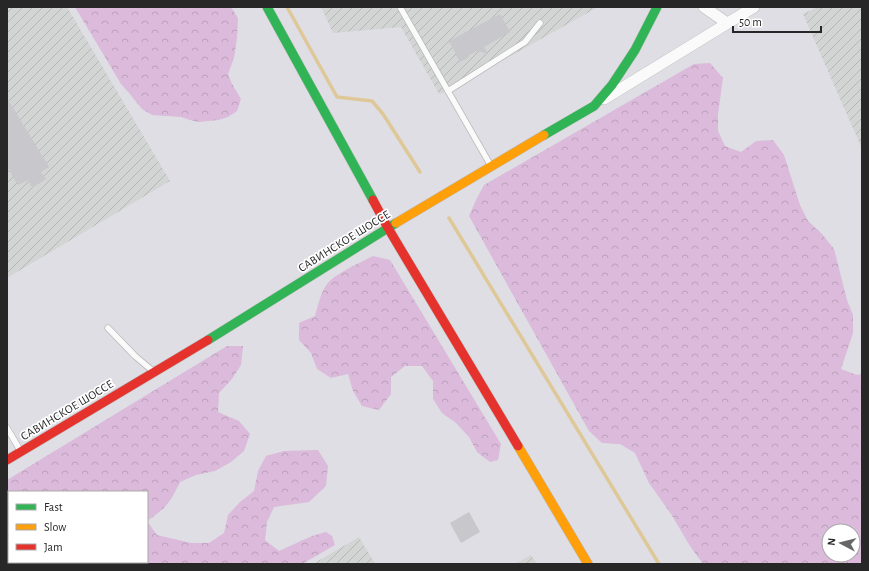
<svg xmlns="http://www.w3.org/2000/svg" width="869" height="571" font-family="'Alegreya Sans',sans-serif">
  <defs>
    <pattern id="industrial-furrows" width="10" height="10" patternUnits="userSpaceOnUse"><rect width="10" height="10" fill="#d2d5d3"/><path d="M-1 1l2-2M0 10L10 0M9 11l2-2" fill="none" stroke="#b4b7b5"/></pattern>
    <pattern id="forest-crowns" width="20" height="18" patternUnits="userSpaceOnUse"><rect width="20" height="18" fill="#dbbadb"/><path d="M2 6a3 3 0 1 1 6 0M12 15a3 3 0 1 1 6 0" fill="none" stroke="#bca0bc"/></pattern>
  </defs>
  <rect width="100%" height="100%" fill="#dedee4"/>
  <!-- industrial -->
  <g fill="url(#industrial-furrows)">
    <polygon points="7,7 67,7 170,181 7,278"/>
    <polygon points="321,7 598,7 448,91 439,94 401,27 333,33"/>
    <polygon points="818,7 862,7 862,149 803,14"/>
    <polygon points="359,537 375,564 313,564"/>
    <polygon points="531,555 537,564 515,564"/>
  </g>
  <!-- forest -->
  <g fill="url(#forest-crowns)" fill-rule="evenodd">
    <polygon points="75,7 231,7 238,18 237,38 234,58 228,74 232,84 241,99 237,111 228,117 218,120 199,122 190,120 181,117 152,115 142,109 129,93 121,84"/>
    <path d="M710,63L723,78L718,114V131L725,146L741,152L756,141L773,140L784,155L800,205L808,221L822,234L834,249L847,300L853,315V333L841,369L857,375L862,374V564H703L690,546L671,514L649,483L635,453L620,444L602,443L589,431L469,216L476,200L484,185L694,64ZM829,531H853V555H829Z"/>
    <path d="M373,256L390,260L501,444L498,460L490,462L477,452L469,437L456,423L442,413L433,399V381L422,366H405L391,377V394L379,410L362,406L353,391L348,374L331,378L317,369L311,353L299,340V323L315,316C318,305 321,292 327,284C333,275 363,261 373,256Z"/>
    <path d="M227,346H243L241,365L232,379L219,393L218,412L239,421L250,434L244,451L231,462L215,471L196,475L180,482C170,503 166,508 147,521V492H9V562H147V521L157,535L191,543H209L224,533L228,515L240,502L254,491L258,471L266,456L284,451L318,450L328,466L326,486L309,502L274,507L267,522L265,540L279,551L312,536L326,532L332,536L335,545L302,564H7V480Z"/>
  </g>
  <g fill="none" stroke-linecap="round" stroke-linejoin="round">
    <!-- stream -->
    <g stroke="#dfc898" stroke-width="3.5">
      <polyline points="287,7 337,97 372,101 383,114 420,172"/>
      <polyline points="449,218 659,564"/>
    </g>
  </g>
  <!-- building -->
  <g fill="#c7c7cc">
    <polygon points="500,14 510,32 484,47 488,54 478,51 469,55 468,58 460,62 449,41"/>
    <polygon points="7,98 49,167 41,172 46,179 32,188 28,180 18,185 7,167"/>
    <polygon points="469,512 480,532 461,543 450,523"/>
  </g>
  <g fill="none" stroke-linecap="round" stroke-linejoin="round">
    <defs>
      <g id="lane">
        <polyline points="400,7 448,91"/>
        <polyline points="491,166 448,91 525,42 540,23"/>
        <polyline points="108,328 135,356 154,372"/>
        <polyline points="7,428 20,450"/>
      </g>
      <g id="street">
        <polyline points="704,7 727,23"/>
        <polyline points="604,99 754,7"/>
      </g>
      <g id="fast">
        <polyline points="267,7 373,200"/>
        <polyline points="544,135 594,106 612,85 635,50 657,7"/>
        <polyline points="208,340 396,223"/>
      </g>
      <g id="slow">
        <polyline points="396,223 544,135"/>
        <polyline points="518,446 588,564"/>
      </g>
      <g id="jam">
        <polyline points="373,200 388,228 518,446"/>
        <polyline points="7,460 208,340"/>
      </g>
    </defs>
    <!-- lane casing -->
    <use href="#lane" stroke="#bbb" stroke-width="7"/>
    <!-- street casing -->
    <use href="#street" stroke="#bbb" stroke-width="12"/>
    <!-- fast casing -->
    <use href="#fast" stroke="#bbb" stroke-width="10"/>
    <!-- slow casing -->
    <use href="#slow" stroke="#bbb" stroke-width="10"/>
    <!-- jam casing -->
    <use href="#jam" stroke="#bbb" stroke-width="10"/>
    <!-- lane -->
    <use href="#lane" stroke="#fafafb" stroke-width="5.5"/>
    <!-- street -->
    <use href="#street" stroke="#fafafb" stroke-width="11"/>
    <!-- fast -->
    <use href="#fast" stroke="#30b455" stroke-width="9"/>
    <!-- slow -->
    <use href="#slow" stroke="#ff9f0a" stroke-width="9"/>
    <!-- jam -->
    <use href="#jam" stroke="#e5322d" stroke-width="9"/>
  </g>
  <g text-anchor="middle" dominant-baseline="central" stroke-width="3.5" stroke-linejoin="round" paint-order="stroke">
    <!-- street labels -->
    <g font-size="12" fill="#272727" stroke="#fff">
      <text transform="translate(344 241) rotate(-32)">САВИНСКОЕ ШОССЕ</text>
      <text transform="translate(67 410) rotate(-31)">САВИНСКОЕ ШОССЕ</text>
    </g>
  </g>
  <!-- border -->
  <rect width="869" height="571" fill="none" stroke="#272727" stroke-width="16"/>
  <!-- legend -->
  <rect x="8" y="491" width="140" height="72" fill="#ffffff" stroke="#a9a9a9"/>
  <rect x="16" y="504" width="20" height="6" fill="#30b455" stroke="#a9a9a9"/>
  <text x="44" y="511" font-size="12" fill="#272727">Fast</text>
  <rect x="16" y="524" width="20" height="6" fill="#ff9f0a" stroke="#a9a9a9"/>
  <text x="44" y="531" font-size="12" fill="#272727">Slow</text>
  <rect x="16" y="544" width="20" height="6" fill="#e5322d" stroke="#a9a9a9"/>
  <text x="44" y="551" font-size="12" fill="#272727">Jam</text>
  <!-- north arrow -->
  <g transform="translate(841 543) rotate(277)"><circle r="19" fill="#ffffff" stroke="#a9a9a9"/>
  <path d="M0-3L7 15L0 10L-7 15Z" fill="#676769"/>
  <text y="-6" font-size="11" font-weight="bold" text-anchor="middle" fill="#272727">N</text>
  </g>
  <!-- scale -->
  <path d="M733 26v6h88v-6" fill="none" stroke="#272727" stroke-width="2"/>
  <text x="739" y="26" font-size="12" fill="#272727" stroke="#ffffff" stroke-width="3" paint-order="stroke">50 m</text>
</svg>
